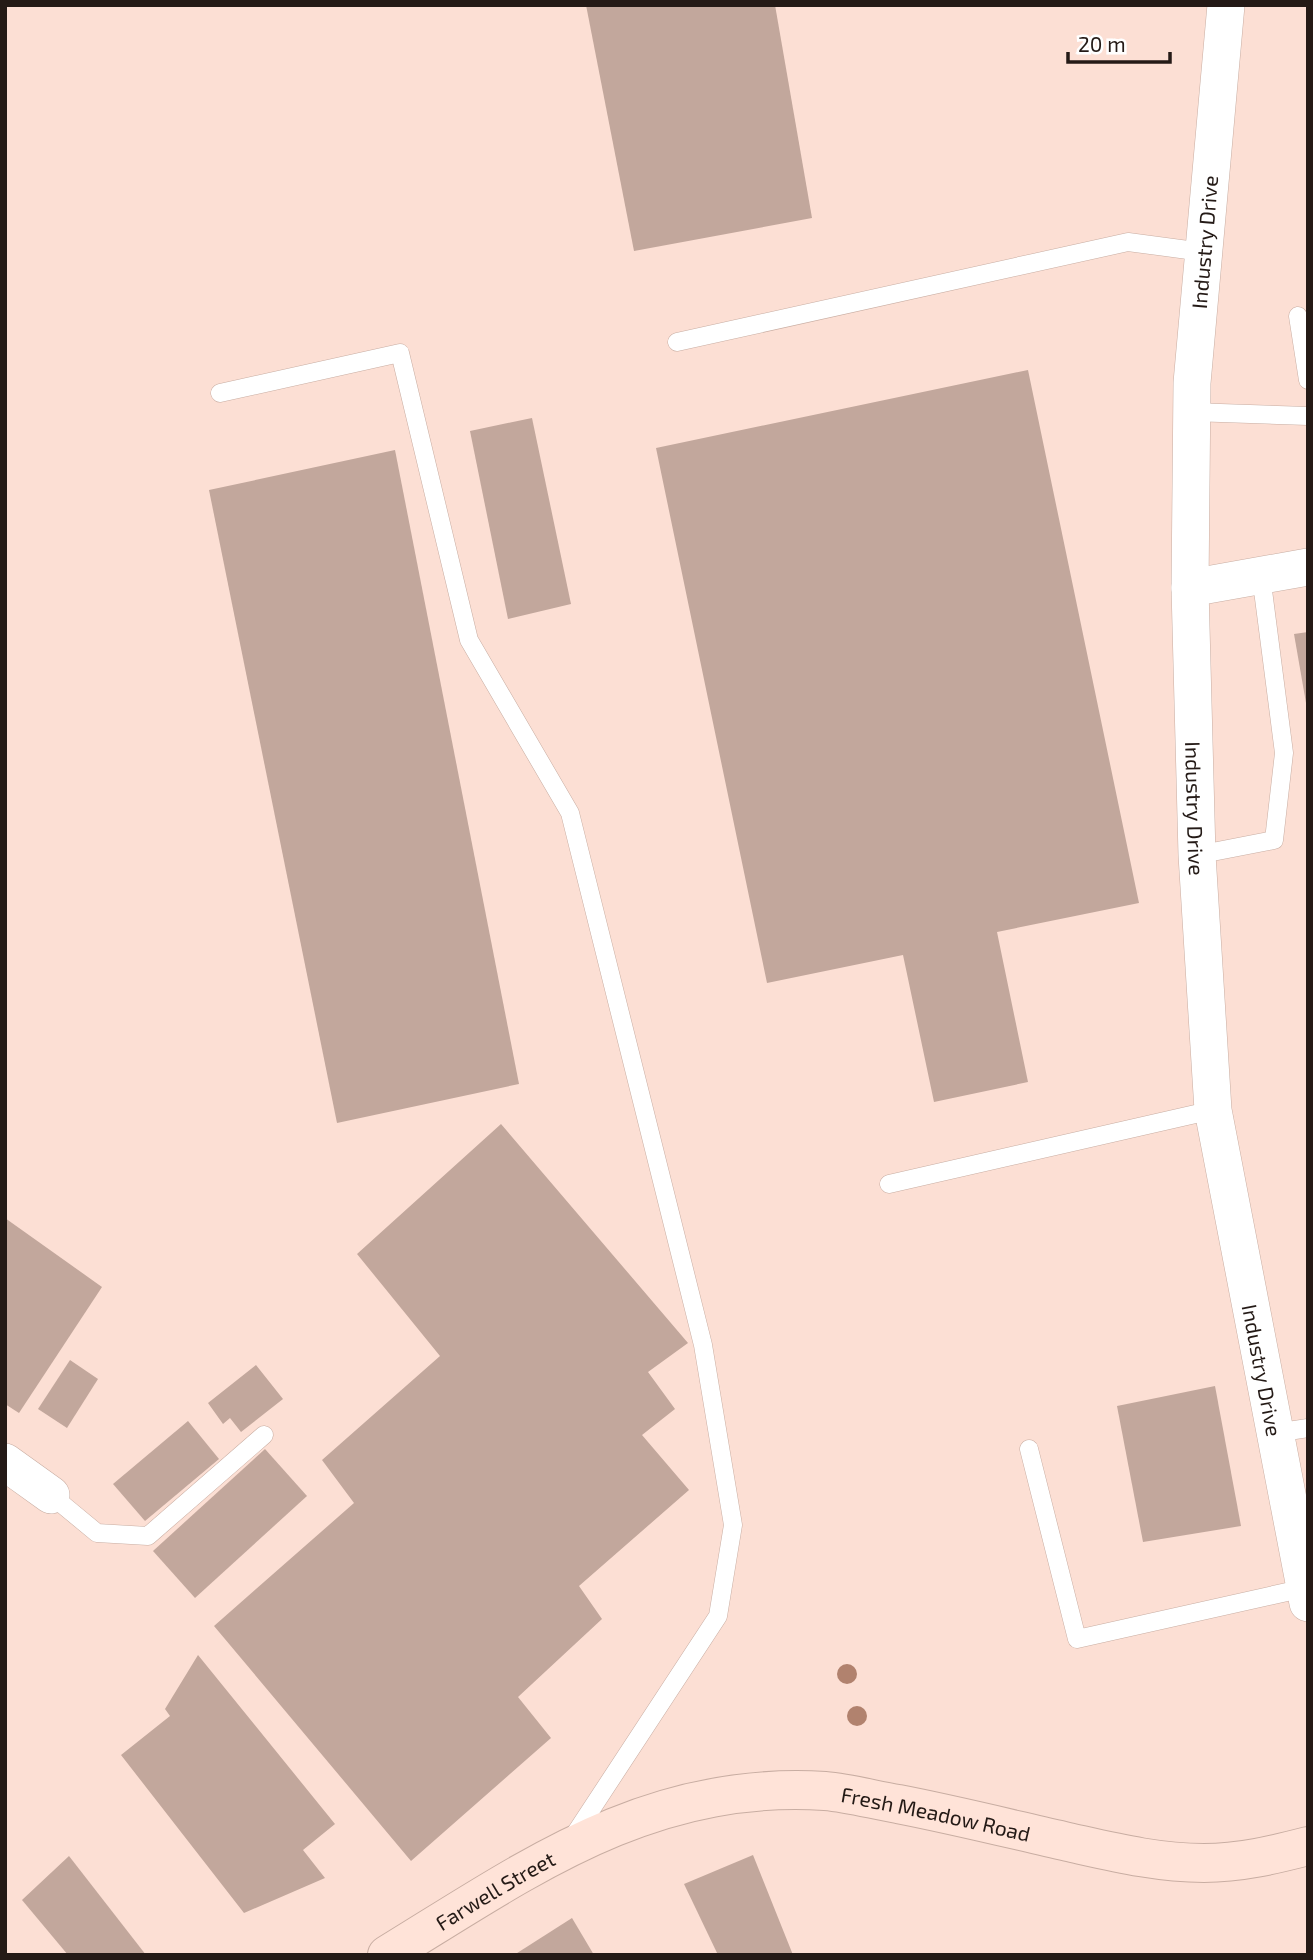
<svg xmlns="http://www.w3.org/2000/svg" width="1313" height="1960" font-family="'Exo 2',sans-serif">
  <rect width="100%" height="100%" fill="#fcdfd4"/>
  <!-- building -->
  <g fill="#c2a79c">
    <polygon points="586,5 775,5 812,218 634,251"/>
    <polygon points="1028,370 1139,903 997,932 1028,1082 934,1102 903,955 767,983 656,448"/>
    <polygon points="532,418 571,604 508,619 470,431"/>
    <polygon points="395,450 519,1084 337,1123 209,490"/>
    <polygon points="1308,632 1308,702 1306,703 1294,634"/>
    <polygon points="501,1124 688,1343 648,1372 675,1409 642,1435 689,1490 579,1586 602,1619 518,1697 551,1738 411,1861 214,1626 354,1503 322,1460 440,1356 357,1254"/>
    <polygon points="5,1218 102,1287 19,1413 5,1404"/>
    <polygon points="70,1360 98,1379 67,1428 38,1409"/>
    <polygon points="256,1365 283,1399 241,1432 230,1418 223,1424 208,1403"/>
    <polygon points="1215,1386 1241,1526 1143,1542 1117,1406"/>
    <polygon points="188,1421 219,1459 145,1521 113,1484"/>
    <polygon points="265,1449 307,1496 195,1598 153,1551"/>
    <polygon points="198,1655 335,1824 303,1850 325,1878 244,1913 121,1755 170,1716 165,1709"/>
    <polygon points="753,1855 793,1955 718,1955 684,1884"/>
    <polygon points="69,1856 146,1955 68,1955 22,1900"/>
    <polygon points="572,1918 594,1955 514,1955"/>
  </g>
  <g fill="none" stroke-linecap="round" stroke-linejoin="round">
    <defs>
      <g id="lane">
        <polyline points="1298,316 1308,380"/>
        <polyline points="677,342 1128,242 1203,252"/>
        <polyline points="220,393 400,353 469,640 570,813 703,1345 733,1525 718,1616 573,1837"/>
        <polyline points="1191,412 1308,416"/>
        <polyline points="1197,855 1274,840 1284,753 1261,575"/>
        <polyline points="889,1184 1213,1110"/>
        <polyline points="1275,1433 1308,1428"/>
        <polyline points="1029,1449 1077,1639 1305,1588"/>
        <polyline points="51,1495 97,1533 148,1536 264,1435"/>
      </g>
      <g id="street">
        <path id="s1" d="M1226,5L1192,383L1190,588L1197,855L1213,1110L1308,1603"/>
        <polyline points="1190,588 1308,567"/>
        <polyline points="5,1462 51,1495"/>
      </g>
      <g id="secondary">
        <path id="s2" d="M387,1955C529,1868 649,1780 825,1791C849,1793 874,1800 898,1804C955,1815 1011,1829 1068,1842C1113,1852 1157,1863 1204,1863C1240,1863 1273,1855 1308,1846"/>
      </g>
    </defs>
    <!-- lane casing -->
    <use href="#lane" stroke="#c8ada2" stroke-width="19"/>
    <!-- street casing -->
    <use href="#street" stroke="#c8ada2" stroke-width="38"/>
    <!-- secondary casing -->
    <use href="#secondary" stroke="#c8ada2" stroke-width="40"/>
    <!-- lane -->
    <use href="#lane" stroke="#fff" stroke-width="18"/>
    <!-- street -->
    <use href="#street" stroke="#fff" stroke-width="37"/>
    <!-- secondary -->
    <use href="#secondary" stroke="#ffe3d8" stroke-width="38"/>
  </g>
  <!-- trees -->
  <g fill="#b1826e">
    <circle cx="847" cy="1674" r="10"/>
    <circle cx="857" cy="1716" r="10"/>
  </g>
  <g text-anchor="middle" dominant-baseline="central" stroke-width="5" stroke-linejoin="round" paint-order="stroke">
    <!-- street labels -->
    <g font-size="21" fill="#241a16" stroke="#fff">
      <text transform="translate(1204 242) rotate(-85)">Industry Drive</text>
      <text stroke="none"><textPath href="#s1" startOffset="805">Industry Drive</textPath></text>
      <text stroke="none"><textPath href="#s1" startOffset="1372">Industry Drive</textPath></text>
      <text stroke="none"><textPath href="#s2" startOffset="590">Fresh Meadow Road</textPath></text>
      <text stroke="none"><textPath href="#s2" startOffset="126">Farwell Street</textPath></text>
    </g>
  </g>
  <!-- border -->
  <rect width="1313" height="1960" fill="none" stroke="#241a16" stroke-width="14"/>
  <!-- scale -->
  <path d="M1068 52v10h102v-10" fill="none" stroke="#241a16" stroke-width="3.5"/>
  <text x="1078" y="52" font-size="21" fill="#241a16" stroke="#ffffff" stroke-width="5" paint-order="stroke">20 m</text>
</svg>
